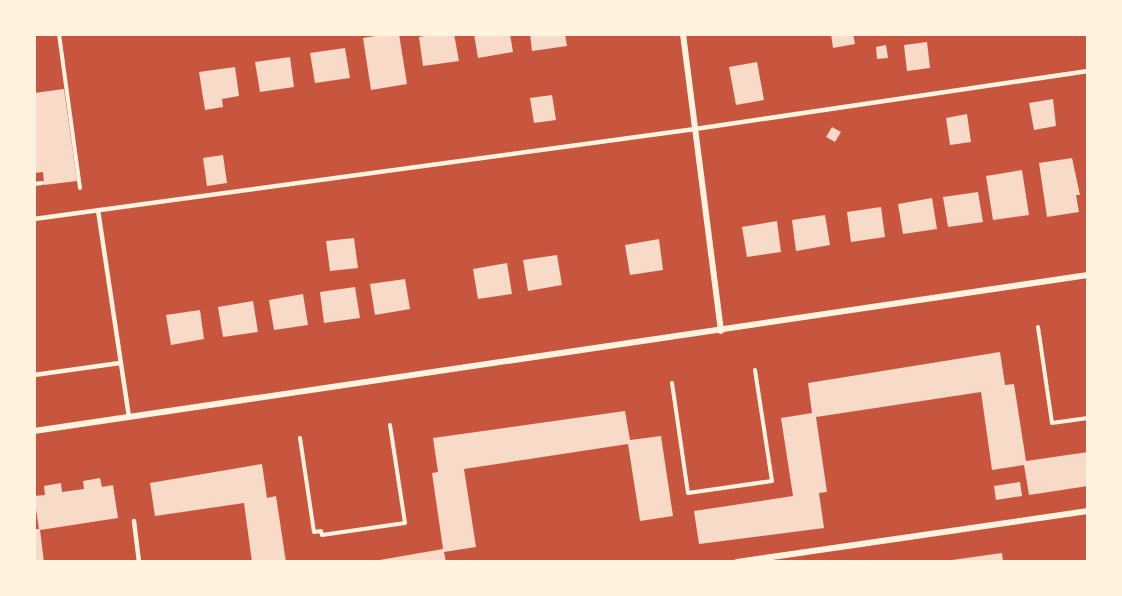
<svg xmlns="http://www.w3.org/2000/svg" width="1122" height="596" font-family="'PT Sans Narrow',sans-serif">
  <rect width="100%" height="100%" fill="#c8553d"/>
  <!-- building -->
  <g fill="#f7dbc8">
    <polygon points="387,34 399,34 407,84 371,90 363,38"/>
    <polygon points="435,34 454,34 459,61 423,66 419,37"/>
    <polygon points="474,34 510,34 513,52 478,58"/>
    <polygon points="530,34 565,34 567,46 532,51"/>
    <polygon points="831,34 853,34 855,44 833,48"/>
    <polygon points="927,42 930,68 907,71 904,45"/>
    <polygon points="886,45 888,58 877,59 876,47"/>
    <polygon points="345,48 350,78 315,83 310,53"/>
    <polygon points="290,57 294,87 260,92 255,62"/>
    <polygon points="757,62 764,100 736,105 729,67"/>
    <polygon points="235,67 239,96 222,99 223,107 205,110 199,72"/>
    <polygon points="64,89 77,181 44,185 43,172 34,173 34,93"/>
    <polygon points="552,95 556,120 534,123 530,98"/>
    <polygon points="1053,99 1056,126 1034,130 1029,103"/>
    <polygon points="967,114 971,142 950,145 946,118"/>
    <polygon points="832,127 841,132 835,142 826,137"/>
    <polygon points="223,155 227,183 207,186 203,158"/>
    <polygon points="1072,158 1080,195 1076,195 1079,212 1047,217 1039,163"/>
    <polygon points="1022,170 1029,215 993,220 986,176"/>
    <polygon points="978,192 983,222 948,227 943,197"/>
    <polygon points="932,198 937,229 903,234 898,204"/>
    <polygon points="881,207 885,237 851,242 847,212"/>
    <polygon points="825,215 830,245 796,251 792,220"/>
    <polygon points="777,221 781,252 747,257 742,227"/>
    <polygon points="354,238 358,268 330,271 326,241"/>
    <polygon points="659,239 663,270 630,275 625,245"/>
    <polygon points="557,255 562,285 528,291 523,260"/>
    <polygon points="507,263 512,294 478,299 473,269"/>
    <polygon points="405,279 410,309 375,315 370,284"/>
    <polygon points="355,287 360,318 324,323 320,292"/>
    <polygon points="303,294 308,325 274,330 269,300"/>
    <polygon points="253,301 258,332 223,337 218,307"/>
    <polygon points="200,310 204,339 171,345 166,315"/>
    <polygon points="1000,352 1005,385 1014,384 1026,461 1088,452 1088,486 1029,495 1024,465 992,470 981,392 816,417 827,492 819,493 824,528 699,544 694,511 793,496 781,418 812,413 808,383"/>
    <polygon points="625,411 630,440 661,436 673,516 640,521 628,444 464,469 476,547 444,552 446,562 368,562 443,549 432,473 438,472 433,438"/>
    <polygon points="262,464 267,498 276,496 286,562 252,562 244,503 155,516 150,483"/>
    <polygon points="100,478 102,487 113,485 118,518 40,530 44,562 34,562 34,529 39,529 34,496 45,495 44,486 61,483 62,492 84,489 83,481"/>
    <polygon points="1020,482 1022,496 996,500 994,486"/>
    <polygon points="1002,553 1003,562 952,562 952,560"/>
  </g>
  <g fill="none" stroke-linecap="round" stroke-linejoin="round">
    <!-- path -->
    <g stroke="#fff3e0" stroke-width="4">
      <polyline points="59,34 80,188"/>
      <polyline points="34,184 42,183"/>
      <polyline points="1038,327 1052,423 1088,418"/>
      <polyline points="672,383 688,493 772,481 755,370"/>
      <polyline points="300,438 314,532 321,531 322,535 405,523 390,425"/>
    </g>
    <!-- service -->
    <g stroke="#fff3e0" stroke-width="4.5">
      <polyline points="98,210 129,417"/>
      <polyline points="34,219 695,129 1088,71"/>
      <polyline points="34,375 120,363"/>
      <polyline points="134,521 139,562"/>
    </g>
    <!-- minor -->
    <g stroke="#fff3e0" stroke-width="6">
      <polyline points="683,34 721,331"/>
      <polyline points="34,431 1088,275"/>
      <polyline points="737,562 1088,511"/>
    </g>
  </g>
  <!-- border -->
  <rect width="1122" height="596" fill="none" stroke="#fff3e0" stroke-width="72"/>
</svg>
